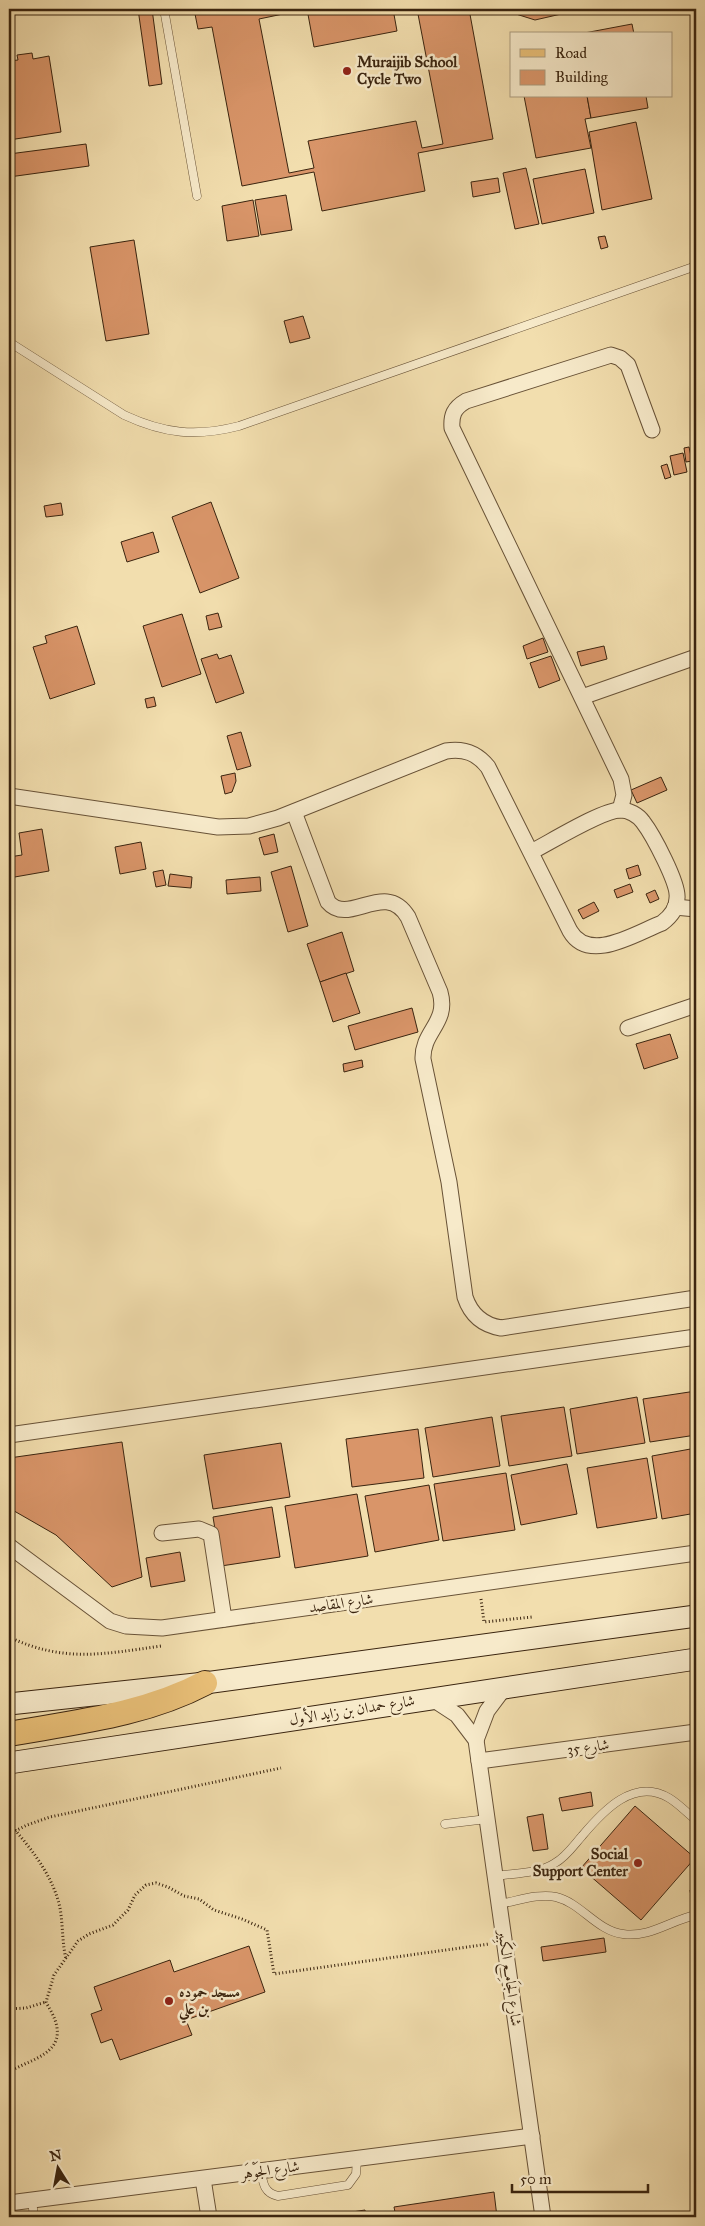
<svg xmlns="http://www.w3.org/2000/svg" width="705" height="2226" font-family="'IM FELL Great Primer',Amiri,serif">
  <rect width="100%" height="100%" fill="#f2deae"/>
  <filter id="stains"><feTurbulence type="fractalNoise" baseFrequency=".004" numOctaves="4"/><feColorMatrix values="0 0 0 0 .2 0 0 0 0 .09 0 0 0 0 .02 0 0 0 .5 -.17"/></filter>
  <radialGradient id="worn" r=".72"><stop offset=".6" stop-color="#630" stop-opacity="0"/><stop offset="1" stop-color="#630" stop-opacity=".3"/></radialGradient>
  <!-- building -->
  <g fill="#d99569" stroke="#3a240f">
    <polygon points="138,9 152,9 162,84 149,86"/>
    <polygon points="194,9 393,9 397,31 314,47 307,9 259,19 289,173 314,168 308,141 416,121 422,148 443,144 417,9 469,9 493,139 418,153 425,191 322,211 314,172 242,186 212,27 198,29"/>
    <polygon points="500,9 583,9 535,20"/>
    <polygon points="632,24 634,34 579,34"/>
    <polygon points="32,53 33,59 49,56 61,132 9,140 9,61 18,60 17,55"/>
    <polygon points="524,96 587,96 591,118 585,119 591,148 536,158"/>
    <polygon points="587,96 646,96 648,108 591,118"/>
    <polygon points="636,122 652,199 602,210 589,132"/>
    <polygon points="86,144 89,166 9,177 9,154"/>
    <polygon points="526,168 539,224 515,229 503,173"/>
    <polygon points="585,169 594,213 542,224 533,179"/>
    <polygon points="498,178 500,192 473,197 471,182"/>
    <polygon points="286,195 292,230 261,235 255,200"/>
    <polygon points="253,200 259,236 227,241 222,206"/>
    <polygon points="605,236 608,247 601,249 598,237"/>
    <polygon points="134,240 149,334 106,341 90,247"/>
    <polygon points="303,316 310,338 290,343 284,321"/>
    <polygon points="689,447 692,461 686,462 684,448"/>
    <polygon points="683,453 687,472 674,475 670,456"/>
    <polygon points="667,464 671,477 665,479 661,466"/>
    <polygon points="211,502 239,578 200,593 172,517"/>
    <polygon points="61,503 63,515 46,517 44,506"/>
    <polygon points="153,532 159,552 127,562 121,542"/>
    <polygon points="218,613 222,627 209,630 206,616"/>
    <polygon points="182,614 201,674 162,687 143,626"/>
    <polygon points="77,626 95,684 50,699 33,647 47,643 45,636"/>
    <polygon points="543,638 548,652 527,659 523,646"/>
    <polygon points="604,646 607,659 581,666 577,652"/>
    <polygon points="217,654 219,659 231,655 244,693 216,703 201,659"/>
    <polygon points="551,656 560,680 539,688 530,663"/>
    <polygon points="154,697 156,706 147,708 145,699"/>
    <polygon points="241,732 251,766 237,770 227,736"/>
    <polygon points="235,773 236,781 232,792 225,794 221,776"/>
    <polygon points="661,777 667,790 637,803 631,790"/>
    <polygon points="42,829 49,871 9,878 9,857 22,855 19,833"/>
    <polygon points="274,834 278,852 264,855 259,838"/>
    <polygon points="141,842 146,869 120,874 115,847"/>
    <polygon points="638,865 641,875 629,879 626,869"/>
    <polygon points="291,866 308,926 288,932 271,872"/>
    <polygon points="163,870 166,885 156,887 153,872"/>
    <polygon points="170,874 192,877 191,888 168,886"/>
    <polygon points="260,877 261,891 227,894 226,880"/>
    <polygon points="630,884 633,892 617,898 614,890"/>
    <polygon points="655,890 659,899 650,903 646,894"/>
    <polygon points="594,902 599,911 583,919 578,910"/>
    <polygon points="342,932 354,971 320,982 307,944"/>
    <polygon points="346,973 360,1013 333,1022 320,982"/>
    <polygon points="412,1008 418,1032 355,1050 348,1026"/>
    <polygon points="670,1034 678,1058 644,1069 636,1044"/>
    <polygon points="362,1060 363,1067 344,1072 343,1064"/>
    <polygon points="696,1391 696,1435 650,1442 643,1399"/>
    <polygon points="637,1397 645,1443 577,1454 570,1409"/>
    <polygon points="564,1407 572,1456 509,1466 501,1416"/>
    <polygon points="492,1417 500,1466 433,1477 425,1428"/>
    <polygon points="418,1429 424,1478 352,1487 346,1439"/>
    <polygon points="122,1442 142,1577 112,1587 56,1535 9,1508 9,1458"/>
    <polygon points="281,1443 290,1497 213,1509 204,1455"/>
    <polygon points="696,1448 696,1513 662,1519 652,1456"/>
    <polygon points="647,1458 657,1518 597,1528 587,1468"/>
    <polygon points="567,1464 577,1514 521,1525 511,1475"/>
    <polygon points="506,1473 515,1530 443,1541 434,1484"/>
    <polygon points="429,1485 439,1540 375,1552 365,1496"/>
    <polygon points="357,1494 368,1556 295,1568 285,1506"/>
    <polygon points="272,1507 280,1557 221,1566 213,1517"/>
    <polygon points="180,1552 185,1581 151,1587 146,1558"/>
    <polygon points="591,1792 593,1806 562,1811 559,1798"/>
    <polygon points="635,1806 695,1858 641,1920 581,1868"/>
    <polygon points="543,1814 548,1849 533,1851 527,1817"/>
    <polygon points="696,1888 696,1903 692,1904 690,1890"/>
    <polygon points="604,1938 606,1952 543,1961 541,1947"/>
    <polygon points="249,1946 265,1992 186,2020 192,2035 120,2060 112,2039 101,2043 91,2014 102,2010 94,1987 170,1960 174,1972"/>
    <polygon points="494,2192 497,2217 396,2217 394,2207"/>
    <polygon points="365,2210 366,2217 320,2217"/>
  </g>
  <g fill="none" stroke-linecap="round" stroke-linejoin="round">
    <defs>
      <g id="lane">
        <polyline points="164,9 197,196"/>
        <path d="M9,342L124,415C165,434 196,437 239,426L696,266"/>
        <polyline points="445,1824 487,1819"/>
        <path d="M495,1876C515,1873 538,1874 555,1863C566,1857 574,1845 582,1836C603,1811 634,1777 669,1798C679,1804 687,1813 696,1820"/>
        <path d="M499,1904C517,1901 539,1893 556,1897C581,1903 597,1931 623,1934C650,1938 671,1920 696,1915"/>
        <path d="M261,2171C263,2183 264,2193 278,2196L348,2185L356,2174L357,2159"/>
        <polyline points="32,2200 34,2217"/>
      </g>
      <g id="street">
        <polyline points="582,697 696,657"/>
        <path d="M9,796L218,827L249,826L278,818L446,751C464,748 477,753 488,767L570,931C589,964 636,933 662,923C670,917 677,909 677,898C679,884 653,835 643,822C638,815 629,810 620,810C602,810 549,843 531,852"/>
        <path d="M620,810L624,795L621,779L452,428C451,415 454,408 466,401L611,355L620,358L628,365L652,430"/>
        <path d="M294,812L328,902C349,927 385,879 408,917L440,992C449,1023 422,1031 423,1059L449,1182L465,1297C471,1315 483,1325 501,1328L696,1298"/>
        <polyline points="675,907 696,909"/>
        <polyline points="628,1028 696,1005"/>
        <polyline points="9,1435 696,1337"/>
        <polyline points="162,1533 199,1529 211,1534 224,1619"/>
        <polyline points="9,1546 110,1621 126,1626 162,1628 696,1553"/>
        <polyline points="431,1698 457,1715 476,1740 543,2217"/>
        <polyline points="476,1740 487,1711 505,1687"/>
        <polyline points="479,1761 696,1732"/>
        <polyline points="203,2179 209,2217"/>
        <polyline points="9,2203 532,2136"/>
      </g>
      <g id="secondary">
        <polyline points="9,1704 205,1683 696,1616"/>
        <polyline points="9,1763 696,1659"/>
      </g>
      <path id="primary" d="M9,1734C76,1722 144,1715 205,1683"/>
    </defs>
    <!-- lane casing -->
    <use href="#lane" stroke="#685237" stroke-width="9"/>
    <!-- street casing -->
    <use href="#street" stroke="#685237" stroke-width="17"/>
    <!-- secondary casing -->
    <use href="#secondary" stroke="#3a240f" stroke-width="23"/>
    <!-- primary casing -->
    <use href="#primary" stroke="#3a240f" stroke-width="26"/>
    <!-- path -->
    <g stroke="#3a240f" stroke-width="3" stroke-dasharray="1 2.5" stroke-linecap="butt">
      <polyline points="481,1599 484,1622 532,1617"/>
      <path d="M9,1637C64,1663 104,1654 161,1646"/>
      <path d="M15,1830C34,1852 54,1879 60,1908C63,1925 62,1942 66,1959"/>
      <polyline points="9,1834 27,1825 50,1817 281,1768"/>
      <polyline points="9,2009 26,2008 46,2002"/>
      <path d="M9,2072C30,2059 67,2054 55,2020C53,2014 49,2008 46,2002L54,1975L78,1941L89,1934L113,1925L128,1910L135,1895L146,1885L156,1883L168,1887L184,1896L199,1899L214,1910L242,1919L267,1930L274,1974L489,1944"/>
    </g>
    <!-- lane -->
    <use href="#lane" stroke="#f7eaca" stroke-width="8"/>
    <!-- street -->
    <use href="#street" stroke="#f7eaca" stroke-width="15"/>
    <!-- secondary -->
    <use href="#secondary" stroke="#f7eaca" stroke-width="21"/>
    <!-- primary -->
    <use href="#primary" stroke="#e9bf77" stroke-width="24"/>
  </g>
  <!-- markers -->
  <g fill="#8f2418" stroke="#f7eaca" stroke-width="2">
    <circle cx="347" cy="71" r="5"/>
    <circle cx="638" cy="1863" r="5"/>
    <circle cx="169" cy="2001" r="5"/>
  </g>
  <g text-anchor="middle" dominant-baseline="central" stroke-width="5" stroke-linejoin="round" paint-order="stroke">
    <!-- poi labels -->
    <g font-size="15" font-weight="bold" fill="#3a240f" stroke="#f7eaca" text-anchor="start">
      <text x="357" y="62">Muraijib School<tspan x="357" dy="17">Cycle Two</tspan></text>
      <text x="628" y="1854" text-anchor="end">Social<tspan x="628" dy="17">Support Center</tspan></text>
      <text x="179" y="1992">مسجد حموده<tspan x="179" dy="17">بن علي</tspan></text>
    </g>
    <!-- street labels -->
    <g font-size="15" fill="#3a240f" stroke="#f7eaca">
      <text transform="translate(341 1603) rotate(-8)">شارع المقاصد</text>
      <text transform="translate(352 1710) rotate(-9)">شارع حمدان بن زايد الأول</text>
      <text transform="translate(588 1747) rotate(-8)">شارع 35</text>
      <text transform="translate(510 1978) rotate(82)">شارع الجَامِع الكَبِير</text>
      <text transform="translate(270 2170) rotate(-8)">شارع الجَوْهَر</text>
    </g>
  </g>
  <!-- margin -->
  <rect width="705" height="2226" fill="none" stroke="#f2deae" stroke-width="30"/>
  <rect x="10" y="10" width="685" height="2206" fill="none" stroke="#3a240f" stroke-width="2.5"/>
  <rect x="15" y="15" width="675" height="2196" fill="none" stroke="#3a240f"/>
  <!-- legend -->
  <rect x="510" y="32" width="162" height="65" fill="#f7eaca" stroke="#ab9b7f"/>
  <rect x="520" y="49" width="25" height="8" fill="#e9bf77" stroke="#ab9b7f"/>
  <text x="555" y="58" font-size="15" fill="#3a240f">Road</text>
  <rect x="520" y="70" width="25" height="15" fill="#d99569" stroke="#ab9b7f"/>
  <text x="555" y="82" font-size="15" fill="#3a240f">Building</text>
  <!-- north arrow -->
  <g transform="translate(58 2168) rotate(349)" stroke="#f7eaca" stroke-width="4" paint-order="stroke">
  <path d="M0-4L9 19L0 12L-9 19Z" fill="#3a240f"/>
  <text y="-8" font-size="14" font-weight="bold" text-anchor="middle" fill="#3a240f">N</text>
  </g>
  <!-- scale -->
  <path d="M512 2184v8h136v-8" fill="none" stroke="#3a240f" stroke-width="2.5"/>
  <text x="520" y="2184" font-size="15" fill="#3a240f" stroke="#f7eaca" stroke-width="4" paint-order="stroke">50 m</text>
  <rect width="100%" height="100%" filter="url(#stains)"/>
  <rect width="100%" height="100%" fill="url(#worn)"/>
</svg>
